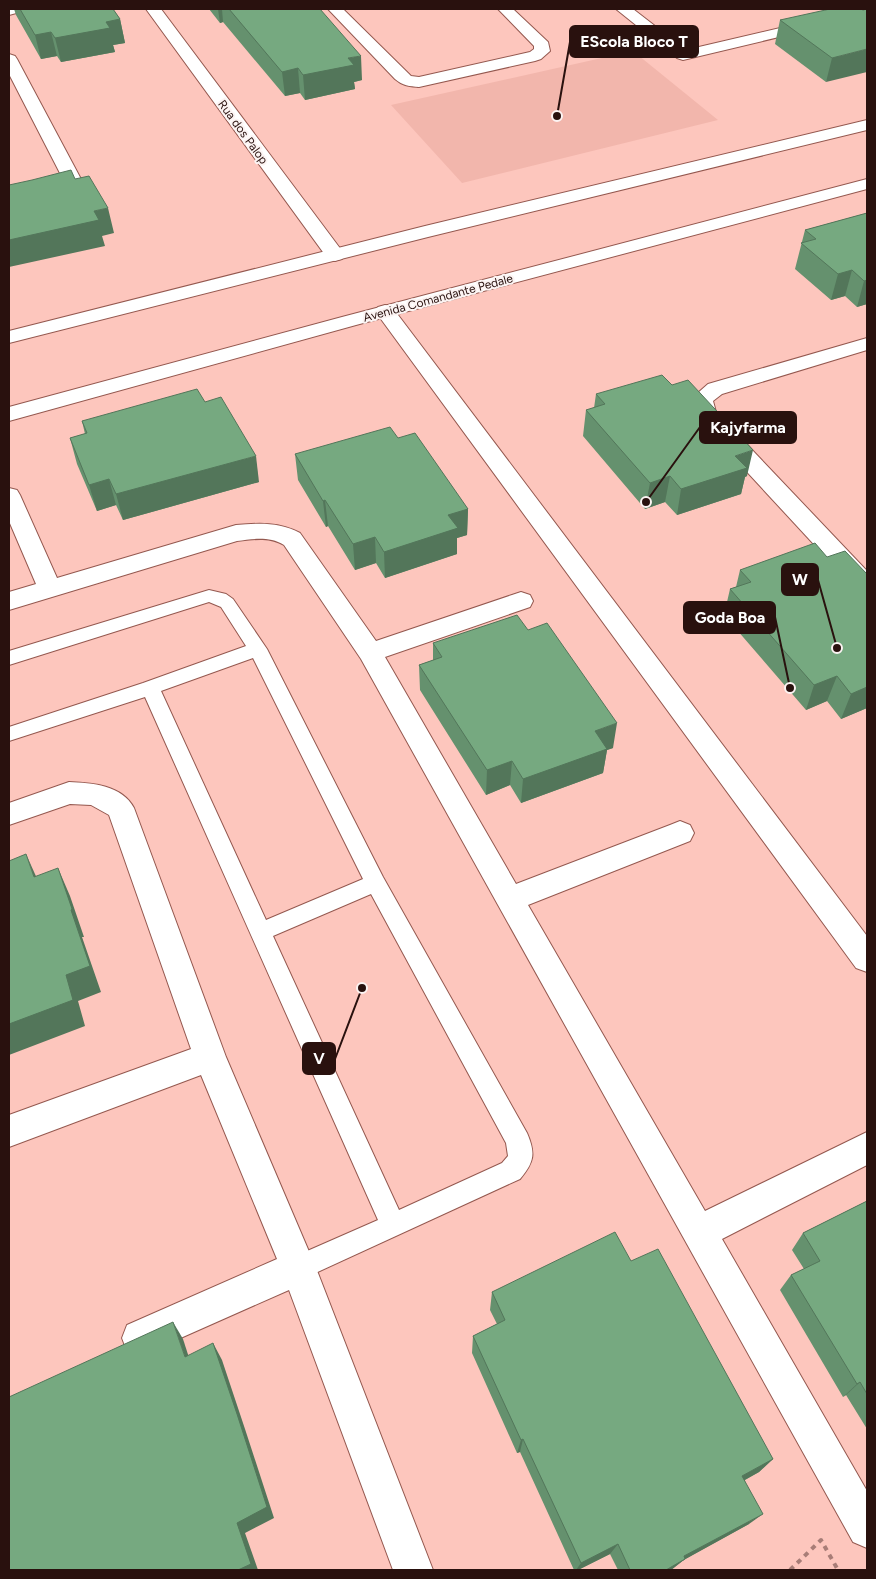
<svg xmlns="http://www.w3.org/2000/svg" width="876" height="1579" font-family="Figtree,sans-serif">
  <rect width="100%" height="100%" fill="#fdc6bd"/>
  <!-- built -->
  <polygon fill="#f2b6ac" points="633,51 718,120 462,183 391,105"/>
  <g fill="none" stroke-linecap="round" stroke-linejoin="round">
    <defs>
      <path id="lane" d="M209,590L226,594L233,599L267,649L383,877L527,1133C536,1154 534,1162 520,1179L298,1281L289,1277L285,1268L289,1259L378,1220L145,697L9,741V727L143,683L246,646L221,607L209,602L9,665V651ZM253,658L363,879L266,920L161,691ZM371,894L506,1143L508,1156L502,1163L399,1210L273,936Z"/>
      <g id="street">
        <polygon points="9,9 23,9 20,12 9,15"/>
        <polygon points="146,9 161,9 342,251 345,255 342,259 335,261 328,259"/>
        <path d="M328,9H343L411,76L419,77L530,52L534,49V46L498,9H513L548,42L550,51L541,59L535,61L419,87C409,86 403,86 395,79Z"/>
        <polygon points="616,9 633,9 686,50 861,9 867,9 867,16 683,60 677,58"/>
        <path d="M9,54L15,56L17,59L82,181C77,200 26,206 9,209V199L51,189L64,181L9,74Z"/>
        <polygon points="385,305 392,307 867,936 867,972 856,968 378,315 375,311 378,307"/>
        <polygon points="867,338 867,350 722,394 713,401 716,412 867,571 867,595 858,592 698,419 691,399 708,384"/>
        <path d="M9,488L17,490L20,495L57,578L236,525C259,523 280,522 300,533L376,641L512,595L521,592L530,595L533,601L530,607L385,657L516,884L670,825L680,821L690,825L694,833L690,841L528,905L705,1211L867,1132V1165L722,1239L867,1491V1548L853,1542L361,659L284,545C269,536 253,539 237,541L9,610V592L36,584L9,521Z"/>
        <path d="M69,782C92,783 122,785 134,808L226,1057L316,1268L433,1570H393L289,1290L140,1356L127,1351L122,1338L127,1325L277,1259L201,1075L9,1147V1115L191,1049L109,815L91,805L70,804L9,825V803Z"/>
      </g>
      <g id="secondary">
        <polygon points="867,120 867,130 428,237 9,343 9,331 425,226"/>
        <polygon points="867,179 867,189 356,325 9,421 9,407 342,317"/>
      </g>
    </defs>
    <!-- lane casing -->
    <use href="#lane" stroke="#94584f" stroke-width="2"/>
    <!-- street casing -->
    <use href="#street" stroke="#94584f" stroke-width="2"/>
    <!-- secondary casing -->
    <use href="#secondary" stroke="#94584f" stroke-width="2"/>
    <!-- path -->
    <polyline stroke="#a87d77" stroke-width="4" stroke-dasharray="5 5" stroke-linecap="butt" points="790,1570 821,1540 838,1570"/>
    <!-- lane -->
    <use href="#lane" fill="#fff" fill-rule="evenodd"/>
    <!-- street -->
    <use href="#street" fill="#fff" fill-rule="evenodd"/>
    <!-- secondary -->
    <use href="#secondary" fill="#fff" fill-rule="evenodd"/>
  </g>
  <!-- wall -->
  <g fill="#65916e">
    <polygon points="14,9 113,9 120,19 125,43 113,45 115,52 61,62 57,56 41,59 16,15"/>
    <polygon points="209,9 320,9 362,80 354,82 355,89 305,100 300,93 285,96 223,22 220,23"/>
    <polygon points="863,10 826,82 775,44 780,20"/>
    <polygon points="867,213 867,304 857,307 845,296 831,300 795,269 805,230"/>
    <polygon points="596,394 747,476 745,477 741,494 677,515 665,502 645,509 583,436 586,410 594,408"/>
    <polygon points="205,402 259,482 123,520 116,505 97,511 77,464 70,438 85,434 82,421"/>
    <polygon points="398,438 468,509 467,535 457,538 457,554 385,578 376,563 355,570 328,526 326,527 298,480 295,454"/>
    <polygon points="827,557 867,574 867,708 841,719 827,701 806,710 724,615 730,589 736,587 740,570"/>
    <polygon points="528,630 613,748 607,750 603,773 521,803 510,785 486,795 420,690 419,665 433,660 433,643"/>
    <polygon points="867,1201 867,1429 846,1395 843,1397 780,1290 791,1275 804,1269 792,1250 803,1233"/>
    <polygon points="631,1261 773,1459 759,1472 745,1480 749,1524 685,1559 671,1570 618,1570 610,1554 578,1570 574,1570 520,1452 517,1453 472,1353 473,1336 497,1324 490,1310 492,1292"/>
  </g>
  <!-- shaded-wall -->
  <g fill="#53765a">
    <polygon points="218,9 222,9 223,22 220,23"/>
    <polygon points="120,19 125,43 113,45 115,52 61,62 55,38 106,22"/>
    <polygon points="51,32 57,56 41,59 35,35"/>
    <polygon points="867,49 867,72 826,82 832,58"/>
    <polygon points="361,56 362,80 354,82 355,89 305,100 303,75 348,58"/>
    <polygon points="298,68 300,93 285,96 282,72"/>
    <polygon points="108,208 114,233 102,236 105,246 9,267 9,240 94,211"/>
    <polygon points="852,270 845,296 831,300 838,274"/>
    <polygon points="867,280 867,304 857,307 864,281"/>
    <polygon points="753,450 747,476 745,477 741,494 677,515 681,489 735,456"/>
    <polygon points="256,456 259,482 123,520 116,494"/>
    <polygon points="670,476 665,502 645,509 650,483"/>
    <polygon points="109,479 116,505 97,511 89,485"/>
    <polygon points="325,500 328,526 326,527 323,501"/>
    <polygon points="468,509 467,535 457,538 457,554 385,578 384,552 448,515"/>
    <polygon points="375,537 376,563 355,570 353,544"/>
    <polygon points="837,676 827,701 806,710 814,685"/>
    <polygon points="867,687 867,708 841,719 851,694"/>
    <polygon points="617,723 613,748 607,750 603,773 521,803 523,779 595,731"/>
    <polygon points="512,761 510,785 486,795 487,770"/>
    <polygon points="26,854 39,883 34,877"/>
    <polygon points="58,868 70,896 84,937 82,937 101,992 78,1001 85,1026 9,1055 9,1024 66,975 71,910"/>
    <polygon points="173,1322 183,1339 194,1373 185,1357"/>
    <polygon points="213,1343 222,1360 245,1429 274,1518 245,1533 258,1570 238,1570 237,1523"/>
    <polygon points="860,1382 846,1395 843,1397 857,1384"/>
    <polygon points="523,1439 520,1452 517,1453 521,1440"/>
    <polygon points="773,1459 759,1472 730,1488 742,1476"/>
    <polygon points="763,1514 749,1524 673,1566 684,1556"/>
    <polygon points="618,1544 610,1554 578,1570 576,1570 581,1563"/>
    <polygon points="685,1559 671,1570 666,1570"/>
  </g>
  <!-- building -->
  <g fill="#76a980" stroke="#53765a">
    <polygon points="20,9 113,9 120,19 106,22 110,28 55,38 51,32 35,35"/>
    <polygon points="229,9 320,9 361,56 348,58 354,65 303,75 298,68 282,72"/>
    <polygon points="830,9 861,9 863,10 867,9 867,49 832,58 780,20"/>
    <polygon points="71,170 75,179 89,176 108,208 94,211 99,220 9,240 9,185 32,180"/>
    <polygon points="867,213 867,280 864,281 852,270 838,274 801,243 816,239 805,230"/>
    <polygon points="662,375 672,385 688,380 753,450 735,456 747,468 681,489 670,476 650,483 586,410 605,404 596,394"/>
    <polygon points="197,389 205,402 221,397 256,456 116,494 109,479 89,485 70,438 87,433 82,421"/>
    <polygon points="390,427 398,438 415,433 468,509 448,515 458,528 384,552 375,537 353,544 325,500 323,501 295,454"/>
    <polygon points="815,543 827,557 845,551 867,574 867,687 851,694 837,676 814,685 730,589 751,582 740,570"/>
    <polygon points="517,615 528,630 547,623 617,723 595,731 607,749 523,779 512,761 487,770 419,665 442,657 433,643"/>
    <polygon points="26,854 34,877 58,868 72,909 71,910 90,966 66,975 73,1000 9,1024 9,861"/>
    <polygon points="867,1201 867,1394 860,1382 857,1384 791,1275 820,1261 803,1233"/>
    <polygon points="615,1232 631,1261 658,1249 773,1459 742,1476 763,1514 684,1556 685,1559 666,1570 630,1570 618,1544 581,1563 523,1439 521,1440 473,1336 505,1320 492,1292"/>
    <polygon points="173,1322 185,1357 213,1343 237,1414 267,1507 237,1523 251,1564 238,1570 9,1570 9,1397"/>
  </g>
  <g text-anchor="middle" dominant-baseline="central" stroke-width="4" stroke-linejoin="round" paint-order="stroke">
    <!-- far-street labels -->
    <g font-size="12" fill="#29110e" stroke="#fcf4f3">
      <text transform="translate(243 132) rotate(54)">Rua dos Palop</text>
      <text transform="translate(438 298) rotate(-15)">Avenida Comandante Pedale</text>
    </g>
  </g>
  <!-- callouts -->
  <path fill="none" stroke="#29110e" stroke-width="2" d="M557 116L570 42M646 502L700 427M837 648L818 580M790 688L775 617M362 988L335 1059"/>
  <g fill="#29110e" stroke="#fcf4f3" stroke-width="2">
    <circle cx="557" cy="116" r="5"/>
    <circle cx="646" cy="502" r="5"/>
    <circle cx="837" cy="648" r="5"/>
    <circle cx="790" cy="688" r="5"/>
    <circle cx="362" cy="988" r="5"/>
  </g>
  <g fill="#29110e" stroke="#29110e" stroke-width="2">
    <rect x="570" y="26" width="128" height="31" rx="5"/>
    <rect x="700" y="412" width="96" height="31" rx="5"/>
    <rect x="782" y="564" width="36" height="31" rx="5"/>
    <rect x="684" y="602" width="91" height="31" rx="5"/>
    <rect x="303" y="1043" width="32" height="31" rx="5"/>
  </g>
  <g font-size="16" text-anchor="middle" font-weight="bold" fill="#fff">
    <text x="634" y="47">EScola Bloco T</text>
    <text x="748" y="433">Kajyfarma</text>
    <text x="800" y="585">W</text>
    <text x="730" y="623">Goda Boa</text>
    <text x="319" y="1064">V</text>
  </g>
  <!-- border -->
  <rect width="876" height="1579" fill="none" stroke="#29110e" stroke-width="20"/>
</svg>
